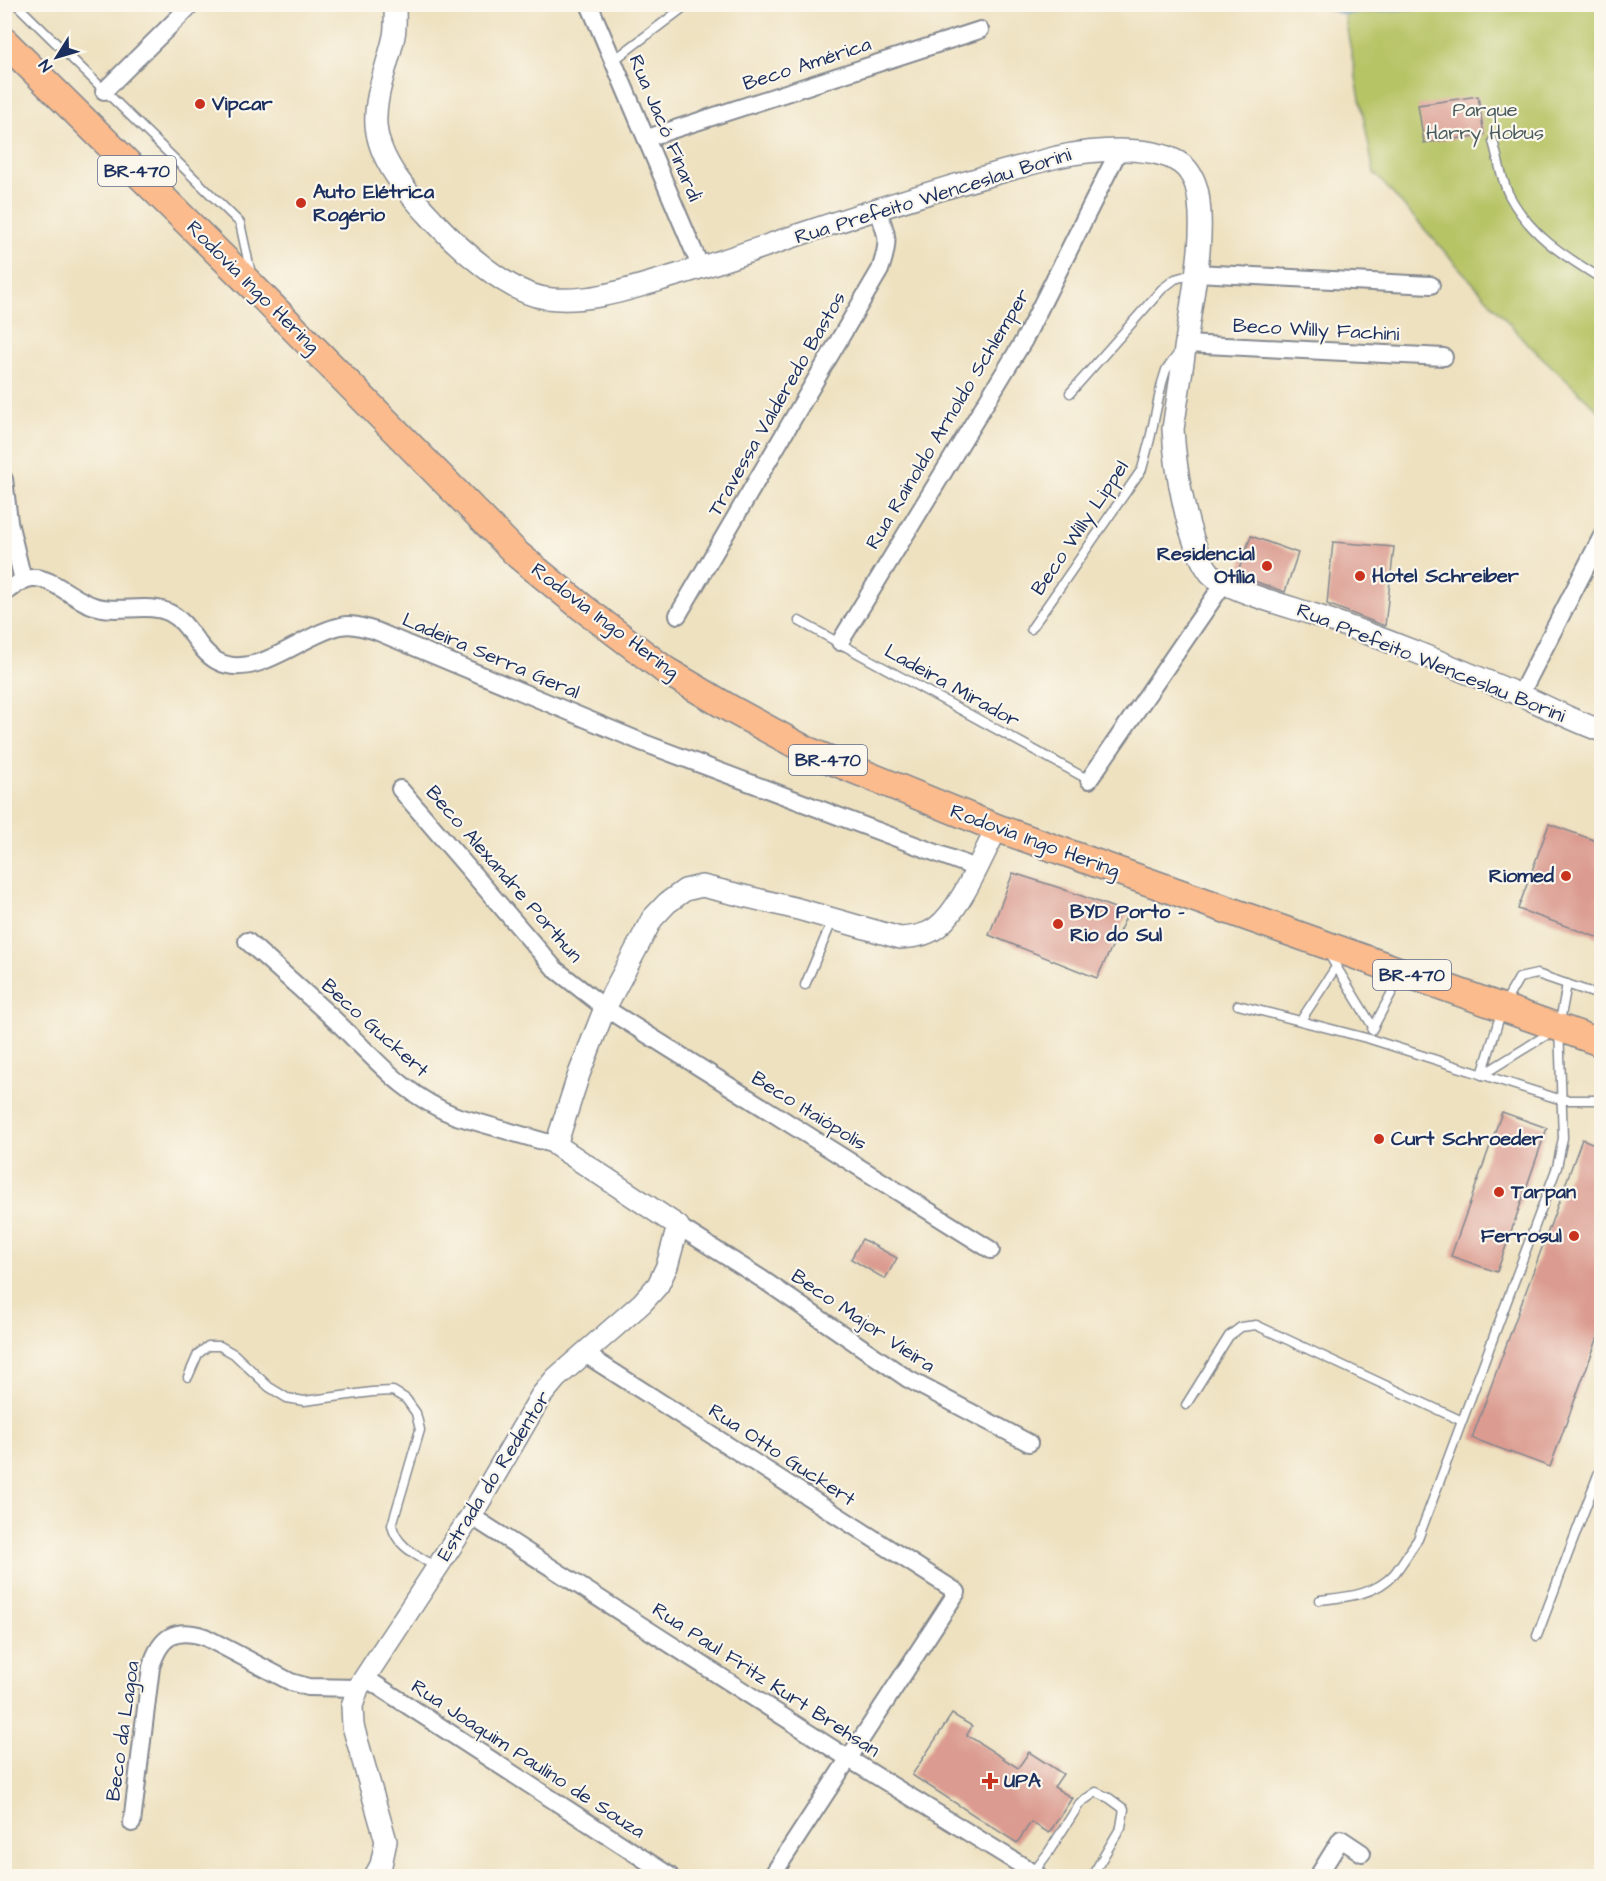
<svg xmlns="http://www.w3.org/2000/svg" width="1606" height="1881" font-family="'Architects Daughter',sans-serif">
  <rect width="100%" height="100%" fill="#fbf7ec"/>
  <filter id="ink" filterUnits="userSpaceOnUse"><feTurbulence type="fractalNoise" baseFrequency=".0167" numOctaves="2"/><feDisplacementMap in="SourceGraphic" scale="12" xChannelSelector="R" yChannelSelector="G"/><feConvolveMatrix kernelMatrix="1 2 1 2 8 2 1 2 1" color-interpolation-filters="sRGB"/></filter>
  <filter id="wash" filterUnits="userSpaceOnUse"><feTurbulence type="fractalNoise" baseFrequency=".008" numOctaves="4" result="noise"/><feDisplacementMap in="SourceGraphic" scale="24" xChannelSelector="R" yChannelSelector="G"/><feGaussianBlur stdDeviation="1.35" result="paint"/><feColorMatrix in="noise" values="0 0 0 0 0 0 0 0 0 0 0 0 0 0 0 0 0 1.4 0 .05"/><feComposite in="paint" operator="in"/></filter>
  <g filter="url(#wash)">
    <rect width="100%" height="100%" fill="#eee1c0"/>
    <!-- green -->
    <polygon fill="#b7c466" stroke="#697a62" stroke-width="1.5" points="1462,4 1601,5 1601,413 1525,341 1374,173 1344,14"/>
    <!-- water -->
    <polygon fill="#62b3dd" stroke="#3e719e" stroke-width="1.5" points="1311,5 1462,5 1344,14"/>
    <g id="blocks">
      <!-- building -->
      <g fill="#db9b90">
        <polygon points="1478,96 1484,135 1424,143 1418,105"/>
        <polygon points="1251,536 1298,553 1285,592 1237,575"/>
        <polygon points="1333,542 1394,547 1385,626 1327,604"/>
        <polygon points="1549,824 1602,843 1602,939 1518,909"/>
        <polygon points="1013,873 1060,888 1128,913 1097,978 989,935"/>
        <polygon points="1502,1112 1547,1128 1497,1272 1451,1256"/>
        <polygon points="1582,1139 1602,1147 1602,1326 1550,1467 1472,1438"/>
        <polygon points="862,1239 897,1258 885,1279 851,1259"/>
        <polygon points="952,1714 972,1726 967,1735 1018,1768 1029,1752 1063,1774 1054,1787 1072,1798 1049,1833 1031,1822 1017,1843 912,1775"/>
      </g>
    </g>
  </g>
  <g filter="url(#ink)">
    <use href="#blocks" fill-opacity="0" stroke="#84888f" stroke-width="1.5"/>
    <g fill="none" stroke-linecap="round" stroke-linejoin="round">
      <defs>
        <g id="service">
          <polyline points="16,4 240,223 251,274"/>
          <polyline points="614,60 688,4"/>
          <path d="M1493,141C1498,158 1501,179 1509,195C1531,236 1563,255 1602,279"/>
          <polyline points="1070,393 1162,289 1175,279 1196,273"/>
          <polyline points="799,621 1089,780"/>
          <polyline points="1031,629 1142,469 1150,439 1162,383 1166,370 1178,354"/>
          <polyline points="1328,953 1373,1027"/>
          <polyline points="805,985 833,919"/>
          <polyline points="1238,1005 1370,1039 1562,1100 1602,1100"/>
          <polyline points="1301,1020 1336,967"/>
          <polyline points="1372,1030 1401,975"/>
          <polyline points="1482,1075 1503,1006 1519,978 1537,974 1602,996"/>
          <polyline points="1482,1075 1553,1031"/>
          <path d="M188,1377L198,1354L208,1346H220L234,1354L269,1387L287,1398L304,1401L372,1392L393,1391L406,1399L416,1413L420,1430L392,1525C396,1547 419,1556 436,1567"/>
          <polyline points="1186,1405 1229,1336 1241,1327 1256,1325 1462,1421"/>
          <path d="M1320,1600C1347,1597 1375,1595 1394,1574C1403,1563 1410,1550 1418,1539L1557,1167L1563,1138L1559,1027L1567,984"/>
          <polyline points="1537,1636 1602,1464"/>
          <polyline points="1033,1873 1048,1853 1080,1803 1096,1792 1109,1798 1124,1809 1121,1827 1092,1876"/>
        </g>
        <g id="minor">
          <polyline points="589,4 701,268"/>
          <polyline points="104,91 192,4"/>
          <polyline points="647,138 980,30"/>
          <polyline points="1196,273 1431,285"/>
          <polyline points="1186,344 1444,357"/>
          <polyline points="4,479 9,522 23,580"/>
          <path d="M4,593C13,587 21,579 32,578C51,576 75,601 94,606C118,614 149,602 170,613C190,623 197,650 217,661C255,682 304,633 341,626C352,623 365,628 376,631L644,743L976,868"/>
          <path d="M678,615L880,270C890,241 888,236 877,209"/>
          <polyline points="840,642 1024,340 1119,150"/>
          <polyline points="1520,695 1602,536"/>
          <polyline points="1089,780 1224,583"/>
          <polyline points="400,789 555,969 605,1008 991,1250"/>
          <path d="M247,941C278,969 309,996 339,1024C377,1061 405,1096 456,1116L556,1145"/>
          <polyline points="678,1226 762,1279 908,1379 1029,1443"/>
          <polyline points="585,1354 957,1592 772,1876"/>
          <polyline points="471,1516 849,1759 1039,1876"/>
          <polyline points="364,1677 670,1876"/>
          <path d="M132,1823L151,1667C160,1637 174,1627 205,1637L291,1682L308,1687L358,1688"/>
          <polyline points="1318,1876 1341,1839 1362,1853"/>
        </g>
        <g id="tertiary">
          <path d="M395,4C395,15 396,26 394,36C388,65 374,95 376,125C379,163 410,195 434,221C460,249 507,292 545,298C587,304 630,289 670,277C715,264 759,248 804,233C888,205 972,179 1057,157C1090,150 1160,142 1186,168C1194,177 1198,190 1199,202C1203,234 1197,270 1192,302C1186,344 1179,387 1173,429C1175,466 1187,544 1210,573C1225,590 1291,607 1315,615C1384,638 1451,666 1518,694C1546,706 1573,721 1602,731"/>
          <path d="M375,1876L381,1865L386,1841L353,1726L352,1706L358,1688L471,1516L541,1396L556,1378L642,1303L658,1285L667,1266L678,1226L556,1145L579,1074L605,1008L652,919L667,903L685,890L702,886L798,909L900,938C912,937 925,936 936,928C961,910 982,856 997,828"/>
        </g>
        <polyline id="trunk" points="4,41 253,287 518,555 583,608 665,670 729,708 806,750 997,828 1602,1043"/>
      </defs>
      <!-- service casing -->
      <use href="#service" stroke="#84888f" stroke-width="11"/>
      <!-- minor casing -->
      <use href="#minor" stroke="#84888f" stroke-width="20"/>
      <!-- tertiary casing -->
      <use href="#tertiary" stroke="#84888f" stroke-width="24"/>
      <!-- trunk casing -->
      <use href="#trunk" stroke="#84888f" stroke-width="30"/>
      <!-- service -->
      <use href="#service" stroke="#fff" stroke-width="8"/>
      <!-- minor -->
      <use href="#minor" stroke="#fff" stroke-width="16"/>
      <!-- tertiary -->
      <use href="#tertiary" stroke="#fff" stroke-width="21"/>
      <!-- trunk -->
      <use href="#trunk" stroke="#fbbb8c" stroke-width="27"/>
    </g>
  </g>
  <!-- markers -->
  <g fill="#c8321e" stroke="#fbf7ec" stroke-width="2">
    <circle cx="200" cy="104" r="6"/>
    <circle cx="301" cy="203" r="6"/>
    <circle cx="1267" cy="566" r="6"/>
    <circle cx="1360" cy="576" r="6"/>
    <circle cx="1566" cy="876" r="6"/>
    <circle cx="1058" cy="924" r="6"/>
    <circle cx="1379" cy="1139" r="6"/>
    <circle cx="1499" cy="1192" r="6"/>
    <circle cx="1574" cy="1236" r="6"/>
    <path d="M987 1772h6v6h6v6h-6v6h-6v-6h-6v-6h6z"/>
  </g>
  <g text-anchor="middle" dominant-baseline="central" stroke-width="4.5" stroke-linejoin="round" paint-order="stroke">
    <!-- shield labels -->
    <g fill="#fbf7ec" stroke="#5e6b89" stroke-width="1.5">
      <rect x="98" y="156" width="78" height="30" rx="4.5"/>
      <rect x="789" y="745" width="78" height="30" rx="4.5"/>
      <rect x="1373" y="960" width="78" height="30" rx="4.5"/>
    </g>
    <g font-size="18" font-weight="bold" fill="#1b2f5e">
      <text x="137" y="171">BR-470</text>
      <text x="828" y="760">BR-470</text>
      <text x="1412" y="975">BR-470</text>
    </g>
    <!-- street labels -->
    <g font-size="20" fill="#1b2f5e" stroke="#fbf7ec">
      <text transform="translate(807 64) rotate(-18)">Beco América</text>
      <text transform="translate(665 128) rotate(67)">Rua Jacó Finardi</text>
      <text transform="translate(933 196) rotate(-17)">Rua Prefeito Wenceslau Borini</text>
      <text transform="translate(253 287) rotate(45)">Rodovia Ingo Hering</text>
      <text transform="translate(1316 330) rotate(3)">Beco Willy Fachini</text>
      <text transform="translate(777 404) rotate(-60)">Travessa Valderedo Bastos</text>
      <text transform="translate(948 419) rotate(-59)">Rua Rainoldo Arnoldo Schlemper</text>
      <text transform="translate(1080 528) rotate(-56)">Beco Willy Lippel</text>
      <text transform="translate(605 621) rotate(37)">Rodovia Ingo Hering</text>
      <text transform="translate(491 656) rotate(23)">Ladeira Serra Geral</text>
      <text transform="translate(1431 663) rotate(22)">Rua Prefeito Wenceslau Borini</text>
      <text transform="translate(952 686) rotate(29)">Ladeira Mirador</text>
      <text transform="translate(1035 841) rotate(20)">Rodovia Ingo Hering</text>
      <text transform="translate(504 874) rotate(49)">Beco Alexandre Porthun</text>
      <text transform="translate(375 1028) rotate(42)">Beco Guckert</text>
      <text transform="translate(809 1111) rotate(32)">Beco Itaiópolis</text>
      <text transform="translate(863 1321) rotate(34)">Beco Major Vieira</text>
      <text transform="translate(782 1455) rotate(33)">Rua Otto Guckert</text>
      <text transform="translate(494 1476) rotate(-58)">Estrada do Redentor</text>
      <text transform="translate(766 1680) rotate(33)">Rua Paul Fritz Kurt Brehsan</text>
      <text transform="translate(123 1731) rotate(-82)">Beco da Lagoa</text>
      <text transform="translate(528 1759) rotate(33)">Rua Joaquim Paulino de Souza</text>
    </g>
    <!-- poi labels -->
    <g font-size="20" font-weight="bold" fill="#1b2f5e" stroke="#fbf7ec" text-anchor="start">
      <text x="212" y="104">Vipcar</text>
      <text x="313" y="192">Auto Elétrica<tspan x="313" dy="23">Rogério</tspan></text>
      <text x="1255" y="554" text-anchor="end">Residencial<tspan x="1255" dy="23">Otília</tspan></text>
      <text x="1372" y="576">Hotel Schreiber</text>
      <text x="1554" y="876" text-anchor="end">Riomed</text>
      <text x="1070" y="912">BYD Porto -<tspan x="1070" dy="23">Rio do Sul</tspan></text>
      <text x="1391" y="1139">Curt Schroeder</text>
      <text x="1511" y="1192">Tarpan</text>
      <text x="1562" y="1236" text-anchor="end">Ferrosul</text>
      <text x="1004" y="1781">UPA</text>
    </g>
    <!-- park labels -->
    <g font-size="20" fill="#4a5c60" stroke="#fbf7ec">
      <text x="1485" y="110">Parque<tspan x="1485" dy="23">Harry Hobus</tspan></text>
    </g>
  </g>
  <!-- margin -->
  <rect width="1606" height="1881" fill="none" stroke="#fbf7ec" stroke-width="24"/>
  <!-- north arrow -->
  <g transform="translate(57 57) rotate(233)" stroke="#fbf7ec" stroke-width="4.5" paint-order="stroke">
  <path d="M0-4.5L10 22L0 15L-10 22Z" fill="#1b2f5e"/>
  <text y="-9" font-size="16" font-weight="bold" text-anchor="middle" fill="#1b2f5e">N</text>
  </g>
</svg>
